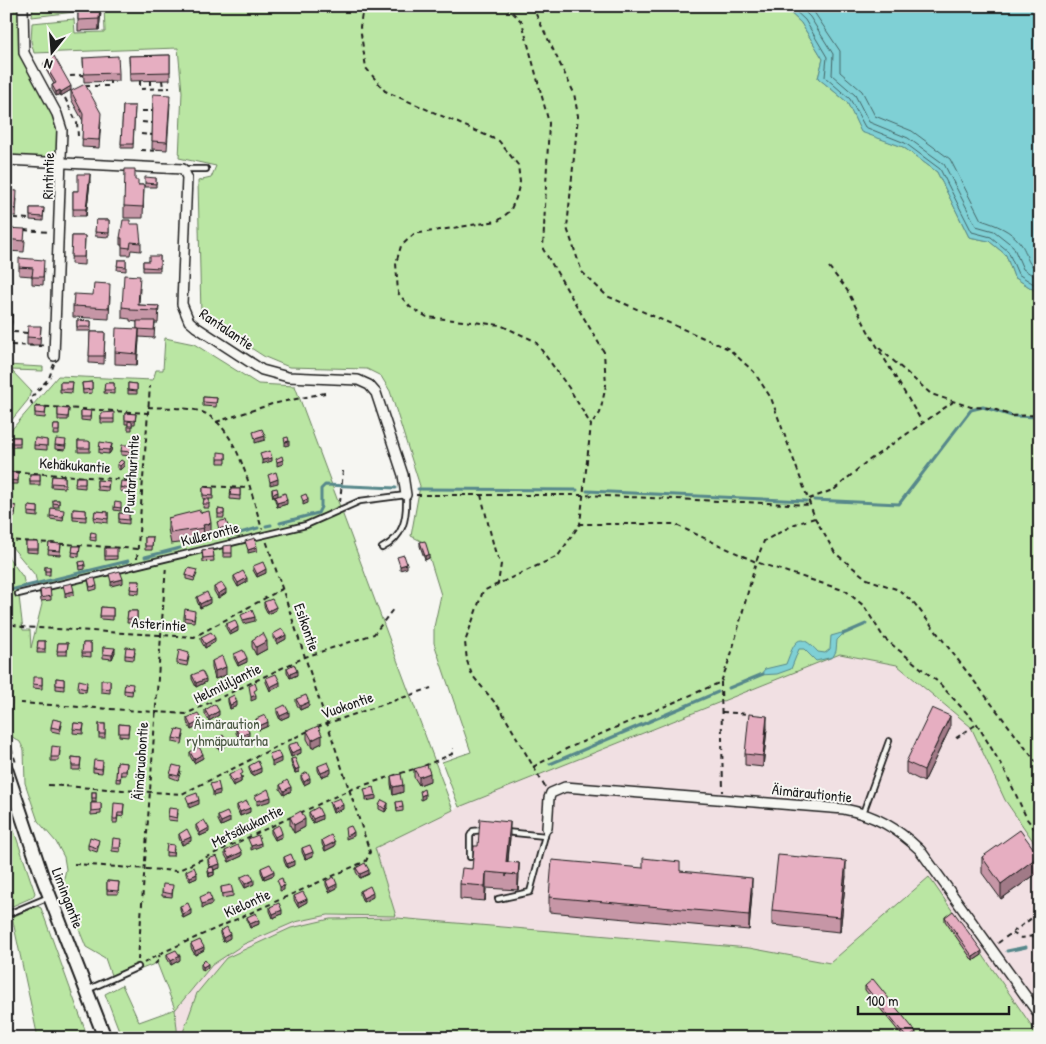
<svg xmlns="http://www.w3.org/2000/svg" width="1046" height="1044" font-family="'Patrick Hand',sans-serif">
  <rect width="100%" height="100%" fill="#f6f6f2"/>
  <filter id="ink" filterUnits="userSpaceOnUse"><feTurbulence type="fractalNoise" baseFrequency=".02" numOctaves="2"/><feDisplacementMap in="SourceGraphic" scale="10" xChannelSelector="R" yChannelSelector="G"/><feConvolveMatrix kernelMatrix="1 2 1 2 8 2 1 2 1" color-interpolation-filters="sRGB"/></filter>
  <g filter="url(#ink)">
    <!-- built -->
    <polygon fill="#f1e0e3" points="840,654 897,665 971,727 1005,800 1040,851 1040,1038 178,1038 175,1010 212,965 244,944 295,922 314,916 396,916 375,848 459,807"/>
    <!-- green -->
    <g fill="#bae6a3" stroke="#6b8160">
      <polygon points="6,6 21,6 20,52 27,69 53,115 58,132 58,153 51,158 6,156"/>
      <polygon points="33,6 74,6 74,12 32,17"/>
      <polygon points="104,6 783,6 801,23 823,59 818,78 847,102 861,131 903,147 937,172 969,237 989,241 1006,255 1014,277 1040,294 1040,851 1005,800 971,727 897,665 840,654 459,807 442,762 471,752 434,643 434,627 441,595 425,543 411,536 420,486 390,391 381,376 367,369 289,367 265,357 201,316 198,181 211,178 216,166 179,158 182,92 178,48 34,53 31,41 32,23 74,19 75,33 105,32"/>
      <polygon points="165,338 194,344 258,384 295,386 453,810 375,848 396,916 328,915 295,922 244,944 212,965 175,1010 178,1038 122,1038 105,994 122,985 139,1022 175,1009 157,963 139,970 138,967 112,978 105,958 86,947 62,887 66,869 64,857 56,842 38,821 25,783 24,750 20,742 11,736 8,724 12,703 11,689 6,675 6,554 23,577 25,586 18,588 23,630 30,630 31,648 42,604 35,575 7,541 6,436 58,376 153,380 156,370 163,370"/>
      <polygon points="6,365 43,367 43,371 11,370 31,391 28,400 6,427"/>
      <polygon points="6,807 35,893 33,897 8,908 6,901"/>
      <polygon points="929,877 1040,1038 181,1038 197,993 226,958 291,928 330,919 397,918 749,948 830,963"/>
      <polygon points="37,906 41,908 88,1038 38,1038 12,917"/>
    </g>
    <!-- water -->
    <g fill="#7fd0d5" stroke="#57888b">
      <polygon points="783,6 1040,6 1040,294 1014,277 1006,255 989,241 969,237 937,172 903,147 861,132 847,102 818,78 823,59 801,23"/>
      <path d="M845,632L837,640L836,651L833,657L816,661L804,649H799L791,669L777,674L760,675L765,669L786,664C795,641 798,630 818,652L825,653L830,649L831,636Z"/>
    </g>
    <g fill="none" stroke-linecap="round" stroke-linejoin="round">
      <!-- shore -->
      <g stroke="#446466" stroke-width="1">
        <polyline points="790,6 805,20 827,57 825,77 850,99 865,127 905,143 940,169 972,232 991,237 1008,251 1018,274 1040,288"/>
        <polyline points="799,6 810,17 833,54 832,75 855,95 869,122 908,138 944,164 976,226 994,231 1013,246 1023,269 1040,280"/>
        <path d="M810,6L840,51V72L862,91L875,116L912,131L950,159L981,220C996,225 1011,230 1021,244C1030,257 1023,261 1040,272"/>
      </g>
      <!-- stream -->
      <g stroke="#57888b" stroke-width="3">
        <polyline points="418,489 577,490"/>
        <polyline points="587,491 806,501"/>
        <polyline points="814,500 899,504 971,410 983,407 1012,416 1040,417"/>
        <polyline points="280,523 318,513 321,507 321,489 325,485 396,488"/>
        <polyline points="266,526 271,525"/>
        <polyline points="229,536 258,528"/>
        <polyline points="145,557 180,548"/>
        <polyline points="6,591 128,561"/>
        <polyline points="843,634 866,624"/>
        <polyline points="729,688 763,674"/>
        <polyline points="550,764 718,692"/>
        <polyline points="1007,951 1026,947"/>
      </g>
      <defs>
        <g id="service">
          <polyline points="184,169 206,169"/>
          <path d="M18,594L306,525L360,501L406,495C407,518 404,537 382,548"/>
          <polyline points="863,813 889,741"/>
          <polyline points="506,832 545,836"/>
          <polyline points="470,857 470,836 473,831 483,830"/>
          <polyline points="498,899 530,892 547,828"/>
          <polyline points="6,915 49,897"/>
          <polyline points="87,990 138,967"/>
        </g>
        <g id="minor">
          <polyline points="23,6 24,53 57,114 62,130 54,356"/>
          <polyline points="6,160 183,169 187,177 182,304 189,321 196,327 262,370 288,377 358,380 369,385 376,393 403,475 406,495"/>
          <path d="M547,828L549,798L551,793L565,787L844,809C875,815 897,828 920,850L1040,1016"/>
        </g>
        <polyline id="secondary" points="6,769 43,879 105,1038"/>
      </defs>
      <!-- service casing -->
      <use href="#service" stroke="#1c1c1c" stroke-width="8"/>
      <!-- minor casing -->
      <use href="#minor" stroke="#1c1c1c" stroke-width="12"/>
      <!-- secondary casing -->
      <use href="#secondary" stroke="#1c1c1c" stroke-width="16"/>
      <!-- path -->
      <g stroke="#1c1c1c" stroke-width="2" stroke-dasharray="5 4" stroke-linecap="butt">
        <polyline points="363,6 360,27 366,68 385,91 499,141 518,165 520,182 516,198 510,211 498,221 414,234 401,246 396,263 398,293 410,307 427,317 500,325 535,341 569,388 591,425 580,524"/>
        <polyline points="506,6 522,22 549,123 543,249 604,352 606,385 600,413 591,425"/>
        <polyline points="532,6 574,93 578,116 567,228 582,272 607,296 729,349 754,372 771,398 815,518 835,553 867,579 899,590 915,604 1040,767"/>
        <polyline points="70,76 84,75"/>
        <polyline points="150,80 150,88"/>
        <polyline points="162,80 163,88"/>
        <polyline points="140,81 140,89 170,88"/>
        <polyline points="85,86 110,86 110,81"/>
        <polyline points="65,98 77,123 78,136"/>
        <polyline points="142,111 152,111"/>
        <polyline points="142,122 152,123"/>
        <polyline points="141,134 153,135"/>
        <polyline points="141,150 158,151 158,149"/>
        <polyline points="14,218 29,219 29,222"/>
        <polyline points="24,230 49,232"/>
        <polyline points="829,267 847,290 868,331 922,422"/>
        <polyline points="13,332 28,333"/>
        <polyline points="11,345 41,346 44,344"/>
        <polyline points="879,348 931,394 971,407 991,408 1012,416 1039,415"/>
        <polyline points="54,364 49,378 30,399 33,406 147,413"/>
        <path d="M148,407C162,408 190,407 202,412C239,427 251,494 262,529"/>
        <polyline points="216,422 272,404 325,393"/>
        <polyline points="6,471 142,481"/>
        <polyline points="204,486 248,488"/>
        <polyline points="416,495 583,495 811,505"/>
        <polyline points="481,495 495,551 501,564 498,584"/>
        <polyline points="809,499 835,489 865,463 953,402"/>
        <polyline points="340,502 343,471"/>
        <polyline points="6,540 138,549"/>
        <polyline points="137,559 150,386"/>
        <polyline points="6,597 11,596"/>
        <polyline points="6,619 7,623 22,627 194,637 282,589"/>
        <polyline points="721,682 723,792"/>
        <polyline points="20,703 186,714 305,657 374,634 394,608"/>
        <polyline points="722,712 749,714"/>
        <polyline points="317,727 431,688"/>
        <polyline points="6,731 16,763"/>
        <polyline points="956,738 977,724"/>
        <polyline points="424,766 452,754 453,748"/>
        <polyline points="533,767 566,749 721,682 731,655 756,562 764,541 795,524 815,518"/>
        <polyline points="48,785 182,794 308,731"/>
        <polyline points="545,787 501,710 472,675 467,661 465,642 483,591 558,556 580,524 674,524 756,562 846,591 864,606 884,638 938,682 977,724 1006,773 1027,819 1040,836"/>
        <polyline points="300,813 349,790 417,768"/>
        <polyline points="74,864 177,871 291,817"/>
        <polyline points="1012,933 1021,938 1040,935"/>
        <polyline points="998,943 1040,912"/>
        <polyline points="138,960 166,565"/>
        <polyline points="144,963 159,954 366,861 370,852 266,540"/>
        <polyline points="155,964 160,959 159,955"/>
      </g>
      <!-- service -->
      <use href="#service" stroke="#f6f6f2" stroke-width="4.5"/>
      <!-- minor -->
      <use href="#minor" stroke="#f6f6f2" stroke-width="9"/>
      <!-- secondary -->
      <use href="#secondary" stroke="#f6f6f2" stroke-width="12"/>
    </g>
    <!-- wall -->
    <g fill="#c696a6" stroke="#1c1c1c">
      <polygon points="78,6 101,6 99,30 78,31"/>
      <polygon points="170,55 170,80 130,81 129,56"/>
      <polygon points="83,58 119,73 119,81 84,82"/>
      <polygon points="44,63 71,90 61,96 60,94 56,96 52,89 52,85 54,84 44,66"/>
      <polygon points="71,91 101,121 99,148 82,147 83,121 71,99"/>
      <polygon points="153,94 170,103 167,150 152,149"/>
      <polygon points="123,106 135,106 133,148 121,148"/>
      <polygon points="156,178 156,187 145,187 145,183"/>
      <polygon points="135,180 138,185 144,185 143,218 124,218 124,206"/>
      <polygon points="90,182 86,216 73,216 73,191 78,191"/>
      <polygon points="6,190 17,199 16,216 10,216 10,220 6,219"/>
      <polygon points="30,208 44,208 43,221 30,220"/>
      <polygon points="96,220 109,220 109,237 95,236"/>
      <polygon points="130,224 141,243 141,251 131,250 130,255 122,255 122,245 120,245 120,238"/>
      <polygon points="6,228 25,241 24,252 6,251"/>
      <polygon points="72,236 85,236 84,265 71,264"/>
      <polygon points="160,256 160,271 143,271 143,261 149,261"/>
      <polygon points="118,260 126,260 126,271 117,270"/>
      <polygon points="19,267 44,268 43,285 32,284 32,276 19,275"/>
      <polygon points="140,288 139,305 159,306 158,323 155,323 154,338 139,337 137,365 115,364 115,352 137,329 137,322 130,321 130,319 122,318 122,307"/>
      <polygon points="110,296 109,319 73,317 73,306"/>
      <polygon points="6,312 12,321 8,360 6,359"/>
      <polygon points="77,320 91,321 91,331 77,331"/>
      <polygon points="41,326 40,345 27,345 27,337"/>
      <polygon points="90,332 105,332 104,364 89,363"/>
      <polygon points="60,382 73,382 72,393 60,392"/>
      <polygon points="92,382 92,393 83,394 82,383"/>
      <polygon points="105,383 114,383 114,394 104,393"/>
      <polygon points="128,383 137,384 137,394 128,394"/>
      <polygon points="203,397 217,398 216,407 203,406"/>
      <polygon points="35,407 46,407 45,418 35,417"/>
      <polygon points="58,408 69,409 68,420 58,420"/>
      <polygon points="81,410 91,411 90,421 81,420"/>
      <polygon points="101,413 114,419 114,423 101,423"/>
      <polygon points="125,413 136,414 135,424 132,424 132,430 128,430 128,424 125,424"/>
      <polygon points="54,425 59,425 59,435 53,435"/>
      <rect x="11" y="437" width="9" height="10"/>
      <polygon points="47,440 47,450 34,449 34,445"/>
      <polygon points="78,441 90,442 90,452 78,452"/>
      <polygon points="66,444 65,450 55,449 55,445"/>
      <polygon points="132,445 131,456 121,455 121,451"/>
      <polygon points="112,448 111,451 109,454 99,453 99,449"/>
      <polygon points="226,453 226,463 218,463 218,459"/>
      <polygon points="117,464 124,466 120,470 117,468"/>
      <polygon points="7,472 18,473 18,484 6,484"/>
      <rect x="30" y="474" width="10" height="11"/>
      <polygon points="52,476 65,477 65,488 51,487"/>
      <polygon points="76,477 85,477 85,488 75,487"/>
      <polygon points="97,480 109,481 108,491 97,490"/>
      <polygon points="131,486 130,493 120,491 120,487"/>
      <polygon points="203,487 213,488 213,499 209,499 209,508 203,508 204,499 205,499 203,499"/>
      <polygon points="231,489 240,489 240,500 230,499"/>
      <polygon points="272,489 278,496 287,504 277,507 275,500 275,497 273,497 272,493"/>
      <rect x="6" y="495" width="3" height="8"/>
      <rect x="53" y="500" width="6" height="7"/>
      <polygon points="7,505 16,506 15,517 7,516"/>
      <polygon points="28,506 38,507 38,517 28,516"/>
      <polygon points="114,507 121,507 121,511 114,510"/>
      <polygon points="73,509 86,510 86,521 73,520"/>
      <polygon points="218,509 224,510 224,518 218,518"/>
      <polygon points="95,511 108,512 108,523 94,521"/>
      <polygon points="119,513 129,514 129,524 119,523"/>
      <polygon points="200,513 211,535 204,536 204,540 171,544 168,529 168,518"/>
      <polygon points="64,514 63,521 50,519 50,516"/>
      <polygon points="91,532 96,537 96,541 90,540"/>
      <polygon points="145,537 153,537 152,550 145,550"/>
      <polygon points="26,542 38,542 38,553 26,552"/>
      <polygon points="420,542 429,558 425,560 420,546"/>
      <polygon points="49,543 61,544 60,555 48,554"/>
      <polygon points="73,546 80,546 79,557 72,556"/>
      <polygon points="223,546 232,553 232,557 223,557"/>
      <polygon points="105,548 117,556 117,559 105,560"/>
      <polygon points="213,549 214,561 203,562 202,550"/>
      <polygon points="79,562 85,565 85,569 80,570"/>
      <polygon points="253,566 266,573 257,577 253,570"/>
      <rect x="45" y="567" width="5" height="8"/>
      <polygon points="197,574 194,581 186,579 186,575"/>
      <polygon points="234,576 247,582 238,587 234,580"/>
      <polygon points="88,579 97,586 97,589 90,591"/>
      <polygon points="131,581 140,581 139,594 130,593"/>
      <polygon points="214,587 226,593 218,598 214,591"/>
      <polygon points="40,590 51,596 51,600 41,601"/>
      <polygon points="197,597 210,603 200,608 197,601"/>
      <polygon points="264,602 276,610 268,614 264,606"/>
      <polygon points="101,607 113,608 113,620 100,619"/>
      <polygon points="128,611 137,611 137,623 127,623"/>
      <polygon points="195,615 194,622 184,621 184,617"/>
      <polygon points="226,624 238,631 230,635 226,628"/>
      <polygon points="273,634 286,639 277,644 273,638"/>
      <polygon points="201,637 215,642 205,648 201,641"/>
      <polygon points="252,640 267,649 256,655 252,647"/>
      <polygon points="38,641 45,641 45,653 37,653"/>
      <polygon points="58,643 68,643 67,655 57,655"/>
      <polygon points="83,643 91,643 91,657 82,656"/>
      <polygon points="103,647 115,652 112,659 103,658"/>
      <polygon points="135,652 134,660 125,659 125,655"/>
      <polygon points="234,654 247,662 238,666 234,658"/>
      <polygon points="189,657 187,666 177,664 177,660"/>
      <polygon points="212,661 226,675 215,679 212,668"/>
      <polygon points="287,668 297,675 290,678 287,672"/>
      <polygon points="192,675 206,682 196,687 192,679"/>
      <polygon points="42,677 42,689 33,688 33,684"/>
      <polygon points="56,678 64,679 64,690 56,689"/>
      <polygon points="266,678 280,686 270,691 266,682"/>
      <polygon points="110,680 110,693 101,692 101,688"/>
      <polygon points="87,685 86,692 78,691 78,687"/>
      <polygon points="133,688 132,695 124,694 124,690"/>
      <polygon points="228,698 237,706 230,709 228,702"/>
      <polygon points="296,699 309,706 300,710 296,703"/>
      <polygon points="277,709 289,716 280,720 277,713"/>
      <polygon points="205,710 219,715 209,721 205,714"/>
      <polygon points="187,718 201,725 191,730 187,722"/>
      <polygon points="256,719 268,726 259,730 256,723"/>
      <polygon points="74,723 84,724 83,734 73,733"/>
      <rect x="99" y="724" width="6" height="14"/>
      <polygon points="119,724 129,725 128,737 119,736"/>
      <polygon points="62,725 60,733 51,731 51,727"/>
      <polygon points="767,728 763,767 745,765 745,754"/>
      <polygon points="950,728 924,782 906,773 906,762"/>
      <polygon points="236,729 249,736 240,740 236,733"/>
      <polygon points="307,731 322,743 312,748 307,739"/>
      <polygon points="184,735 182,744 173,742 173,738"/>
      <polygon points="215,740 227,745 219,750 215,743"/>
      <polygon points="288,745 301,753 291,757 288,749"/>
      <polygon points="60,751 59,761 51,761 51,757"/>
      <polygon points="190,752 203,758 194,763 190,756"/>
      <polygon points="72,757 81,758 80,770 72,770"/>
      <polygon points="291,759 299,772 295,773 291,763"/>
      <polygon points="117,762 127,763 126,775 121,775 120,782 116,782"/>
      <polygon points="103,765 102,773 93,772 93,768"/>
      <polygon points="249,766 261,772 252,776 249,769"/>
      <polygon points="318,766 331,773 321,777 318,770"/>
      <polygon points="414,769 430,781 419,785 414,777"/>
      <polygon points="181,771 178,780 170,777 170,774"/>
      <polygon points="229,775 243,777 241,778 241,782 233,786 229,779"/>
      <polygon points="301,776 310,782 304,785 301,779"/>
      <polygon points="391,776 403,792 393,795 391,784"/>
      <polygon points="280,785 291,791 284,795 280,789"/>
      <rect x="92" y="792" width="4" height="10"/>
      <polygon points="330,802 343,809 333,813 330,805"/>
      <polygon points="396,802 403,807 403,811 397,812"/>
      <polygon points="91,803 101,803 101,814 91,815"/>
      <polygon points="124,804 123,817 118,816 117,823 113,823 113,819"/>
      <polygon points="237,805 250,812 240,816 237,809"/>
      <polygon points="379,805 388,807 385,812 379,809"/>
      <polygon points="309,812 322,819 313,823 309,816"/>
      <polygon points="178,813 177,821 168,820 168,816"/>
      <polygon points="218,816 230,822 221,826 218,820"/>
      <polygon points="290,817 305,827 294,833 290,825"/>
      <polygon points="196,825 209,832 200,836 196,829"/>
      <polygon points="271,829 282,837 275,840 271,833"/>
      <polygon points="179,834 191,841 182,845 179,838"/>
      <polygon points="510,837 508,862 519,863 518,890 486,888 485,901 460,899 460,884 472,869 478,846"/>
      <polygon points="322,840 335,846 325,851 322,844"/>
      <polygon points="121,843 120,852 112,851 112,848"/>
      <polygon points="99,844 97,852 88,849 88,845"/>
      <polygon points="302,848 313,856 305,859 302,852"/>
      <polygon points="174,849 173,856 166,856 166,852"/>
      <polygon points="225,851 242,856 229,862 225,855"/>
      <polygon points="284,857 294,865 287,868 284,861"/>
      <polygon points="982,857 1039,872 1001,899 982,873"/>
      <polygon points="208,859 220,868 214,870 214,875 209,877 208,872 208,868 209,868 208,863"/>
      <polygon points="261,868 274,875 264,879 261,872"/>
      <polygon points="356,868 369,874 360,878 356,872"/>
      <polygon points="186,871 197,878 190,881 186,874"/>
      <polygon points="680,871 752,893 749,930 549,912 549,897"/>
      <polygon points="846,876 840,932 772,925 772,910"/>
      <polygon points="241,877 254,884 245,888 241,881"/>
      <polygon points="107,881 119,882 118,894 107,894"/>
      <polygon points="326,881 337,888 329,892 326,885"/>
      <polygon points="221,887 233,892 233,896 222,898"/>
      <polygon points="173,889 172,897 162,896 162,892"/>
      <polygon points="360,891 373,897 363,902 360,895"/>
      <polygon points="294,896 307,902 298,907 294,900"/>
      <polygon points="180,906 191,914 183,918 180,910"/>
      <polygon points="270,907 282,914 273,918 270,911"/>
      <polygon points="247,917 259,924 250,928 247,921"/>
      <polygon points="945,917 982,955 973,961 945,921"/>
      <polygon points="220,931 230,938 223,942 220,934"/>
      <polygon points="191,944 204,950 195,955 191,948"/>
      <polygon points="167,954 180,960 171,965 167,958"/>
      <polygon points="201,964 208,967 203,971 201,968"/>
      <polygon points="865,986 916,1036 914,1038 904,1038 865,990"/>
    </g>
    <!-- shaded-wall -->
    <g fill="#a17a87" stroke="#1c1c1c">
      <polygon points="100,6 101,13 99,30 99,19"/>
      <polygon points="71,86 71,90 61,96 61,92"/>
      <polygon points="60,90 60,94 56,96 56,92"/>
      <polygon points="90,174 90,182 86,216 86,209"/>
      <polygon points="12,313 12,321 8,360 8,352"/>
      <polygon points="139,329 139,341 137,365 137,354"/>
      <polygon points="265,436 265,440 255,443 255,439"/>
      <polygon points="289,441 289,445 285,446 285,442"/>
      <polygon points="112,444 111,451 109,454 109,450"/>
      <polygon points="272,458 272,461 262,464 262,460"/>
      <polygon points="283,460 283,464 277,466 277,462"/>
      <polygon points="124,462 124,466 120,470 120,466"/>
      <polygon points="278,479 278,483 270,485 270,482"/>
      <polygon points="278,492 278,496 273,497 273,494"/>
      <polygon points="308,499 308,503 303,505 303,501"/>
      <polygon points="287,500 287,504 277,507 277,503"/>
      <polygon points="211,523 211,535 204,536 203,525"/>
      <polygon points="228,526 228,530 219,532 219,529"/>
      <polygon points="257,547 257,551 248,553 248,550"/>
      <polygon points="429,554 429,558 425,560 425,556"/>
      <polygon points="407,564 407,568 400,570 400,566"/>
      <polygon points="266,569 266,573 257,577 257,574"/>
      <polygon points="247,578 247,582 238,587 238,583"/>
      <polygon points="123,579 123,583 111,586 111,582"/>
      <polygon points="226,589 226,593 218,598 218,594"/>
      <polygon points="74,591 74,595 65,597 65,593"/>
      <polygon points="210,599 210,603 200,608 200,604"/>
      <polygon points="276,607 276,610 268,614 268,611"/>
      <polygon points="255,617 255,621 243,624 243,620"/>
      <polygon points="238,627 238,631 230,635 230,632"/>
      <polygon points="286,635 286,639 277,644 277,640"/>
      <polygon points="215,638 215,642 205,648 205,644"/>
      <polygon points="267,641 267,649 256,655 256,647"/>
      <polygon points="115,648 115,652 112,659 112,655"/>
      <polygon points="247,658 247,662 238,666 238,663"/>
      <polygon points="226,667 226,675 215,679 215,671"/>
      <polygon points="297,671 297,675 290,678 290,674"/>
      <polygon points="206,679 206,682 196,687 196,683"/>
      <polygon points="280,682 280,686 270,691 270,687"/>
      <polygon points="256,695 256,699 251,701 251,697"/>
      <polygon points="237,702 237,706 230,709 230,705"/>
      <polygon points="309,702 309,706 300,710 300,706"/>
      <polygon points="219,711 219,715 209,721 209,717"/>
      <polygon points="289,712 289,716 280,720 280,716"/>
      <polygon points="767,716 767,728 763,767 763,756"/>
      <polygon points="950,716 950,728 924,782 924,770"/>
      <polygon points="201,721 201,725 191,730 191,726"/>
      <polygon points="268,722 268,726 259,730 259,726"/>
      <polygon points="249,732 249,736 240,740 240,737"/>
      <polygon points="322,735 322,743 312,748 312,740"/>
      <polygon points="227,742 227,745 219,750 219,746"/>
      <polygon points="301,749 301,753 291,757 291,753"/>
      <polygon points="203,754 203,758 194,763 194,759"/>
      <polygon points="281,758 281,762 272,766 272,762"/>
      <polygon points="261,768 261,772 252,776 252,772"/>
      <polygon points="299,768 299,772 295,773 295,770"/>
      <polygon points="331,769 331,773 321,777 321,773"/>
      <polygon points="430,773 430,781 419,785 419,777"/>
      <polygon points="241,778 241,782 233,786 233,782"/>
      <polygon points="310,778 310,782 304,785 304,782"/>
      <polygon points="403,785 403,792 393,795 393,787"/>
      <polygon points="291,787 291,791 284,795 284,791"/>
      <polygon points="220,790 220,794 213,796 213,792"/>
      <polygon points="425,794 425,798 421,800 421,796"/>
      <polygon points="376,795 376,799 366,801 366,797"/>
      <polygon points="271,797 271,801 257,805 257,801"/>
      <polygon points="199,800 199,804 189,808 189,804"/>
      <polygon points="388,803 388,807 385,812 385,809"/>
      <polygon points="343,805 343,809 333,813 333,809"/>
      <polygon points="250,808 250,812 240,816 240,812"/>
      <polygon points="322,815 322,819 313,823 313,819"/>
      <polygon points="230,818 230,822 221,826 221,822"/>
      <polygon points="305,819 305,827 294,833 294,825"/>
      <polygon points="510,822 510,837 506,877 506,862"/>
      <polygon points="209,828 209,832 200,836 200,833"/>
      <polygon points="354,832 354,836 346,839 346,836"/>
      <polygon points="282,833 282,837 275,840 275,837"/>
      <polygon points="191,837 191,841 182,845 182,841"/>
      <polygon points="335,842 335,846 325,851 325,847"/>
      <polygon points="261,843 261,846 251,850 251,846"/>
      <polygon points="242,852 242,856 229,862 229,858"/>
      <polygon points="313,852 313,856 305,859 305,855"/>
      <polygon points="1039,856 1039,872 1001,899 1001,884"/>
      <polygon points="294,861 294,865 287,868 287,864"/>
      <polygon points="846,861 846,876 840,932 840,917"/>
      <polygon points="519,863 519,878 518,890 518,875"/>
      <polygon points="220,864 220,868 210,871 210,867"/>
      <polygon points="369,870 369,874 360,878 360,874"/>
      <polygon points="274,871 274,875 264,879 264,876"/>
      <polygon points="214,872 214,875 209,877 209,873"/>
      <polygon points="486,872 486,888 485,901 485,886"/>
      <polygon points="197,874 197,878 190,881 190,877"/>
      <polygon points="752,878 752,893 749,930 749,915"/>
      <polygon points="254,880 254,884 245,888 245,884"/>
      <polygon points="337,884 337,888 329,892 329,888"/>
      <polygon points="284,886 284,890 280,891 280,887"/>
      <polygon points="373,893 373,897 363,902 363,898"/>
      <polygon points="307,899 307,902 298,907 298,903"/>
      <polygon points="212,900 212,904 202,908 202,904"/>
      <polygon points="191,910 191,914 183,918 183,914"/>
      <polygon points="282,910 282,914 273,918 273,914"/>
      <polygon points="259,920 259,924 250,928 250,924"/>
      <polygon points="230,934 230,938 223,942 223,938"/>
      <polygon points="204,947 204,950 195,955 195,951"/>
      <polygon points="982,951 982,955 973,961 973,957"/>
      <polygon points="180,956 180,960 171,965 171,961"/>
      <polygon points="208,964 208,967 203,971 203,967"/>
      <polygon points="916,1032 916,1036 914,1038 909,1038"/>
    </g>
    <!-- building -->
    <g fill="#e6aec1" stroke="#1c1c1c">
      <polygon points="78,6 100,6 99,19 78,20"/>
      <polygon points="170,55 170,72 130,73 129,56"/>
      <polygon points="54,56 71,86 61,92 60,90 56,92 52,85 56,83 44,63"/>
      <polygon points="118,56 119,73 84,74 83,58"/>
      <polygon points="85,84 101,113 99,140 82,139 83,114 71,91"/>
      <polygon points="153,94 170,95 167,142 152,141"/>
      <polygon points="123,106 135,106 133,144 121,144"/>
      <polygon points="125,169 135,169 135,180 138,180 138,185 144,185 143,207 124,206"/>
      <polygon points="78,174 90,174 86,209 73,209 73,191 78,191"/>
      <polygon points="145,177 156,178 156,184 145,183"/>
      <polygon points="6,190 17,191 16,209 10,208 10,212 6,212"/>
      <polygon points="30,208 44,208 43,217 30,216"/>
      <polygon points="96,220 109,220 109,233 95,232"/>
      <polygon points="123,220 130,220 130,224 139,224 141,243 131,242 130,248 122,247 122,238 120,238"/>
      <polygon points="6,228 25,229 24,241 6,239"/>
      <polygon points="72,236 85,236 84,257 71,257"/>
      <polygon points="149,256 160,256 160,268 143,267 143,261 149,261"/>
      <polygon points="19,258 44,260 43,277 32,277 33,268 19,267"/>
      <polygon points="118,260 126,260 126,267 117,266"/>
      <polygon points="124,275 140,276 138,305 159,306 158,311 130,310 130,308 122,307"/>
      <polygon points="94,283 110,284 109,308 73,306 74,294 93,295"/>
      <polygon points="6,312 12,313 8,352 6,352"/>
      <polygon points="77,320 91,321 91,327 77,327"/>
      <polygon points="137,321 155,321 154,330 137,329"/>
      <polygon points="28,326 41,326 40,338 27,337"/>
      <polygon points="116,328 139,329 137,354 115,352"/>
      <polygon points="90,332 105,332 104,356 89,356"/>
      <polygon points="60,382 73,382 72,389 60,389"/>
      <polygon points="92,382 92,389 83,390 82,383"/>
      <polygon points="105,383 114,383 114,390 104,390"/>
      <polygon points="128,383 137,384 137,391 128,390"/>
      <polygon points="203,397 217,398 216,403 203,402"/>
      <polygon points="35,407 46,407 45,414 35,413"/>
      <polygon points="58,408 69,409 68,417 58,416"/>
      <polygon points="81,410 91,411 90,417 81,417"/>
      <polygon points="114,412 114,419 101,419 101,413"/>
      <polygon points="125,413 136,414 135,421 125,420"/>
      <polygon points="128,421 132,422 132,426 128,426"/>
      <polygon points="54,425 59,425 59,431 53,431"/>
      <polygon points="262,429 265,436 255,439 253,432"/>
      <rect x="11" y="437" width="9" height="6"/>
      <polygon points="288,437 289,441 285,442 284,438"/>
      <polygon points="35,438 47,440 47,446 34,445"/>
      <polygon points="56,439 66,440 65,446 55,445"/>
      <polygon points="78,441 88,441 90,442 90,448 78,448"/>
      <polygon points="100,442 112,444 111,447 109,450 99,449"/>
      <polygon points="6,444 9,445 8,453 6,453"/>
      <polygon points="122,445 132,445 131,452 121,451"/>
      <polygon points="270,451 272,458 262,460 260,454"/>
      <polygon points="218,452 226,453 226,459 218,459"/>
      <polygon points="282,456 283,460 277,462 276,459"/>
      <polygon points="121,460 124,462 120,466 117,464"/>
      <polygon points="7,472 18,473 18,481 6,480"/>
      <polygon points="276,472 278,479 270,482 268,475"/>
      <rect x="30" y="474" width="10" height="7"/>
      <polygon points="52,476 65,477 65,484 51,483"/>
      <polygon points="76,477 85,477 85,484 75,484"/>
      <polygon points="97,480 109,481 108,487 97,486"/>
      <polygon points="121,481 131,482 130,489 120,487"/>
      <polygon points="203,487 213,488 213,496 203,495"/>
      <polygon points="277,488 278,492 273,494 272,489"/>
      <polygon points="231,489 240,489 240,496 230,495"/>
      <polygon points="285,493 287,500 277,503 275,497"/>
      <polygon points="306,494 308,499 303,501 301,496"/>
      <rect x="6" y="495" width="3" height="4"/>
      <polygon points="204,499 209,499 209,504 203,504"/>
      <polygon points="53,500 59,500 59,504 53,503"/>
      <polygon points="115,502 121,503 121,508 114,507"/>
      <polygon points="7,505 16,506 15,513 7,512"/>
      <polygon points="28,506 38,507 38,513 28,512"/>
      <polygon points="51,508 64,510 63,517 50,516"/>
      <polygon points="73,509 86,510 86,517 73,516"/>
      <polygon points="218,509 224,510 224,514 218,514"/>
      <polygon points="200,510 200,513 209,511 211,523 203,525 204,528 171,533 168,518"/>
      <polygon points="95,511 108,512 108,519 94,517"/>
      <polygon points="119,513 129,514 129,520 119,519"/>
      <polygon points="226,520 228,526 219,529 217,522"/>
      <polygon points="91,532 96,533 96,537 90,537"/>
      <polygon points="145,537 153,537 152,546 145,546"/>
      <polygon points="255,538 257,547 248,550 245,541"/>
      <polygon points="425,541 429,554 425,556 420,542"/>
      <rect x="26" y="542" width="12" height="7"/>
      <polygon points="49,543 61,544 60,551 48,550"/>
      <polygon points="232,545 232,553 223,553 223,546"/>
      <polygon points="73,546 80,546 79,553 72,552"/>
      <rect x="105" y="548" width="12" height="8"/>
      <polygon points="213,549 214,557 203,558 202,550"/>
      <polygon points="404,555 407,564 400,566 397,557"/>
      <polygon points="84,561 85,565 80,566 79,562"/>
      <polygon points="263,562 266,569 257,574 253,566"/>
      <rect x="45" y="567" width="5" height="4"/>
      <polygon points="188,568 197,570 194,578 186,575"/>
      <polygon points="120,571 123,579 111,582 109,574"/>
      <polygon points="243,571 247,578 238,583 234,576"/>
      <polygon points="95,578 97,586 90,587 88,579"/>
      <polygon points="131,581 140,581 139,590 130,589"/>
      <polygon points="72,583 74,591 65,593 63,585"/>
      <polygon points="222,583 226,589 218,594 214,587"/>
      <polygon points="50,588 51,596 41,598 40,590"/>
      <polygon points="207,592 210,599 200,604 197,597"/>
      <polygon points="272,599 276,607 268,611 264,602"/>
      <polygon points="101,607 113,608 113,616 100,616"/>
      <polygon points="185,609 195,611 194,619 184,617"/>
      <polygon points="252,610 255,617 243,620 241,615"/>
      <polygon points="128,611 137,611 137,619 127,619"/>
      <polygon points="235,620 238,627 230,632 226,624"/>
      <polygon points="282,629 286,635 277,640 273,634"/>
      <polygon points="211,632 215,638 205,644 201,637"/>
      <polygon points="263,633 267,641 256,647 252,640"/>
      <polygon points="38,641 45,641 45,649 37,649"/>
      <polygon points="58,643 68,643 67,651 57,651"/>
      <polygon points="83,643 91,643 91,653 82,653"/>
      <polygon points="103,647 115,648 112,655 103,654"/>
      <polygon points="126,647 135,648 134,656 125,655"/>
      <polygon points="179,650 189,653 187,662 177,660"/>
      <polygon points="243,650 247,658 238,663 234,654"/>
      <polygon points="222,656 226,667 215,671 212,661"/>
      <polygon points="294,664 297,671 290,674 287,668"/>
      <polygon points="202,671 206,679 196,683 192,675"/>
      <polygon points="276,674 280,682 270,687 266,678"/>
      <polygon points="33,677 42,677 42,685 33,684"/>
      <polygon points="56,678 64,679 64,686 56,685"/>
      <polygon points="79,680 87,682 86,689 78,687"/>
      <polygon points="101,680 110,680 110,689 101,688"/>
      <polygon points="125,683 133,684 132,691 124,690"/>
      <polygon points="255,683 257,689 254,691 256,695 251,697 249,686"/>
      <polygon points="234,695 237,702 230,705 228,698"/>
      <polygon points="306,695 309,702 300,706 296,699"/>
      <polygon points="215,704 219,711 209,717 205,710"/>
      <polygon points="285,705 289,712 280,716 277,709"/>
      <polygon points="932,708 950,716 924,770 906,762"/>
      <polygon points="198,713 201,721 191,726 187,718"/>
      <polygon points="749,714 767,716 763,756 745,754"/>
      <polygon points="265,715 268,722 259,726 256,719"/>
      <polygon points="53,719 62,721 60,729 51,727"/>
      <polygon points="74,723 84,724 83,730 73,729"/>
      <rect x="99" y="724" width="6" height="10"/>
      <polygon points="119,724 129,725 128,733 119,733"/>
      <polygon points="246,724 249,732 240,737 236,729"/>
      <polygon points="318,726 322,735 312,740 307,731"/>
      <polygon points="176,729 184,731 182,740 173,738"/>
      <polygon points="223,735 227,742 219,746 215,740"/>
      <polygon points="298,742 301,749 291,753 288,745"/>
      <polygon points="52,746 60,747 59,757 51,757"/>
      <polygon points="199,747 203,754 194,759 190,752"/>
      <polygon points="278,751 281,758 272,762 269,754"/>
      <polygon points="72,757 81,758 80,766 72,766"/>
      <polygon points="295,758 299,768 295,770 291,759"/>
      <polygon points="94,760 103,761 102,769 93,768"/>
      <polygon points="258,761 261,768 252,772 249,766"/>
      <polygon points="117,762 127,763 126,771 121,771 120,779 116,778"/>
      <polygon points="328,762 331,769 321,773 318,766"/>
      <polygon points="173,765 181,767 178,776 170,774"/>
      <polygon points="427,765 430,773 419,777 414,769"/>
      <polygon points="241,769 243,773 240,775 241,778 233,782 229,775"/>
      <polygon points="307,772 310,778 304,782 301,776"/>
      <polygon points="401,774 403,785 393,787 391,776"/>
      <polygon points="287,780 291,787 284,791 280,785"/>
      <polygon points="218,782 220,790 213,792 210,784"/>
      <polygon points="374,787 376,795 366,797 364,789"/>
      <polygon points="268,789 271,797 257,801 255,796"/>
      <polygon points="424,789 425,794 421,796 420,791"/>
      <rect x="92" y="792" width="4" height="6"/>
      <polygon points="197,793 199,800 189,804 186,797"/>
      <polygon points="340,798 343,805 333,809 330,802"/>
      <polygon points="382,800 388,803 385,809 379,805"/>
      <polygon points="247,801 250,808 240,812 237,805"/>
      <polygon points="402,801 403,807 397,808 396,802"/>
      <polygon points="91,803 101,803 101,810 91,811"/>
      <polygon points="114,803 124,804 123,813 118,813 117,819 113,819"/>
      <polygon points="318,807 322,815 313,819 309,812"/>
      <polygon points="169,808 178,809 177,818 168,816"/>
      <polygon points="301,811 305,819 294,825 290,817"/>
      <polygon points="227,812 230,818 221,822 218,816"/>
      <polygon points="480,819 510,822 506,862 519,863 518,875 486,872 485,886 460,884 462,868 472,869 474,846 478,846"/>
      <polygon points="204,820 209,828 200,833 196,825"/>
      <polygon points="279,825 282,833 275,837 271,829"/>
      <polygon points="351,826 354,832 346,836 345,828"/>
      <polygon points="187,829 191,837 182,841 179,834"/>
      <polygon points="1020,830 1039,856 1001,884 982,857"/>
      <polygon points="258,835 261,843 251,846 248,839"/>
      <polygon points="331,835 335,842 325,847 322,840"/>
      <polygon points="90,837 99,840 97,848 88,845"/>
      <polygon points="113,838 121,839 120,848 112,848"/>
      <polygon points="167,844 174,845 173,853 166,852"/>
      <polygon points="238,845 242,852 229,858 225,851"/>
      <polygon points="310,845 313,852 305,855 302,848"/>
      <polygon points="291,854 294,861 287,864 284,857"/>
      <polygon points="778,855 846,861 840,917 772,910"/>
      <polygon points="217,856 220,864 210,867 208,859"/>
      <polygon points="643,858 680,862 680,871 752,878 749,915 549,897 552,860 643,868"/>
      <polygon points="365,863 369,870 360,874 356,868"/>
      <polygon points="270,864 274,871 264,876 261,868"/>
      <polygon points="194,867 197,874 190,877 186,871"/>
      <polygon points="213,867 214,872 209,873 208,868"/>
      <polygon points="250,873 254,880 245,884 241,877"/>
      <polygon points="334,877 337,884 329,888 326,881"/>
      <polygon points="282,878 284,886 280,887 277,880"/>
      <polygon points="107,881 119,882 118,891 107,890"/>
      <polygon points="163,884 173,885 172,894 162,892"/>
      <polygon points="231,885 233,892 222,894 221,887"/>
      <polygon points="370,886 373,893 363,898 360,891"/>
      <polygon points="303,892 307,899 298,903 294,896"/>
      <polygon points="209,893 212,900 202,904 200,897"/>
      <polygon points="188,903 191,910 183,914 180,906"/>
      <polygon points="279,903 282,910 273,914 270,907"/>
      <polygon points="953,911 982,951 973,957 945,917"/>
      <polygon points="256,913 259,920 250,924 247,917"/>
      <polygon points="227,927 230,934 223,938 220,931"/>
      <polygon points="200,940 204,947 195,951 191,944"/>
      <polygon points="176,950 180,956 171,961 167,954"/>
      <polygon points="205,960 208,964 203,967 201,964"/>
      <polygon points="873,979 916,1032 909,1038 907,1038 865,986"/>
      <polygon points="979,1036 1006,1038 979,1038"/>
    </g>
  </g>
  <g text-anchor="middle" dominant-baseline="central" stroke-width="4" stroke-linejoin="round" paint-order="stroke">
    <!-- street labels -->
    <g font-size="15" fill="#1c1c1c" stroke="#f6f6f2">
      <text transform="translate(48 176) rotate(-88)">Rintintie</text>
      <text transform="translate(227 329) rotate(34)">Rantalantie</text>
      <text transform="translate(75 465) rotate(4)">Kehäkukantie</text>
      <text transform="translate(131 474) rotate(-86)">Puutarhurintie</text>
      <text transform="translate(210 534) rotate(-14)">Kullerontie</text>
      <text transform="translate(159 624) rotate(4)">Asterintie</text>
      <text transform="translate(307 627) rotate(71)">Esikontie</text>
      <text transform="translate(227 683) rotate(-26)">Helmililjantie</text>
      <text transform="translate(347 705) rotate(-19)">Vuokontie</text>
      <text transform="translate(140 761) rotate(-86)">Äimäruohontie</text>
      <text transform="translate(812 793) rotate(6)">Äimärautiontie</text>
      <text transform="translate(247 826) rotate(-26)">Metsäkukantie</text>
      <text transform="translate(68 898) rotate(69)">Limingantie</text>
      <text transform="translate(247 903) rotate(-24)">Kielontie</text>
    </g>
    <!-- park labels -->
    <g font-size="15" fill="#4b5944" stroke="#f6f6f2">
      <text x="227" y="723">Äimäraution<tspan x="227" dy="17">ryhmäpuutarha</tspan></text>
    </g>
  </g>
  <!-- margin -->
  <rect width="1046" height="1044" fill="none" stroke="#f6f6f2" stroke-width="25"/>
  <rect x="12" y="12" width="1021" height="1019" fill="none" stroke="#1c1c1c" stroke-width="2" filter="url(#ink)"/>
  <!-- north arrow -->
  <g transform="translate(52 52) rotate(197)" stroke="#f6f6f2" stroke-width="4" paint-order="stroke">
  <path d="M0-4L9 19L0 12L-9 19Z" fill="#1c1c1c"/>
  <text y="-8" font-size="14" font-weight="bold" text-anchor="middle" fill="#1c1c1c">N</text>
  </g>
  <!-- scale -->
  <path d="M858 1006v8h151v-8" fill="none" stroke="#1c1c1c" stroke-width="2.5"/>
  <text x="866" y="1006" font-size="15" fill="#1c1c1c" stroke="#f6f6f2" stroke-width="4" paint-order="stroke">100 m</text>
</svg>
